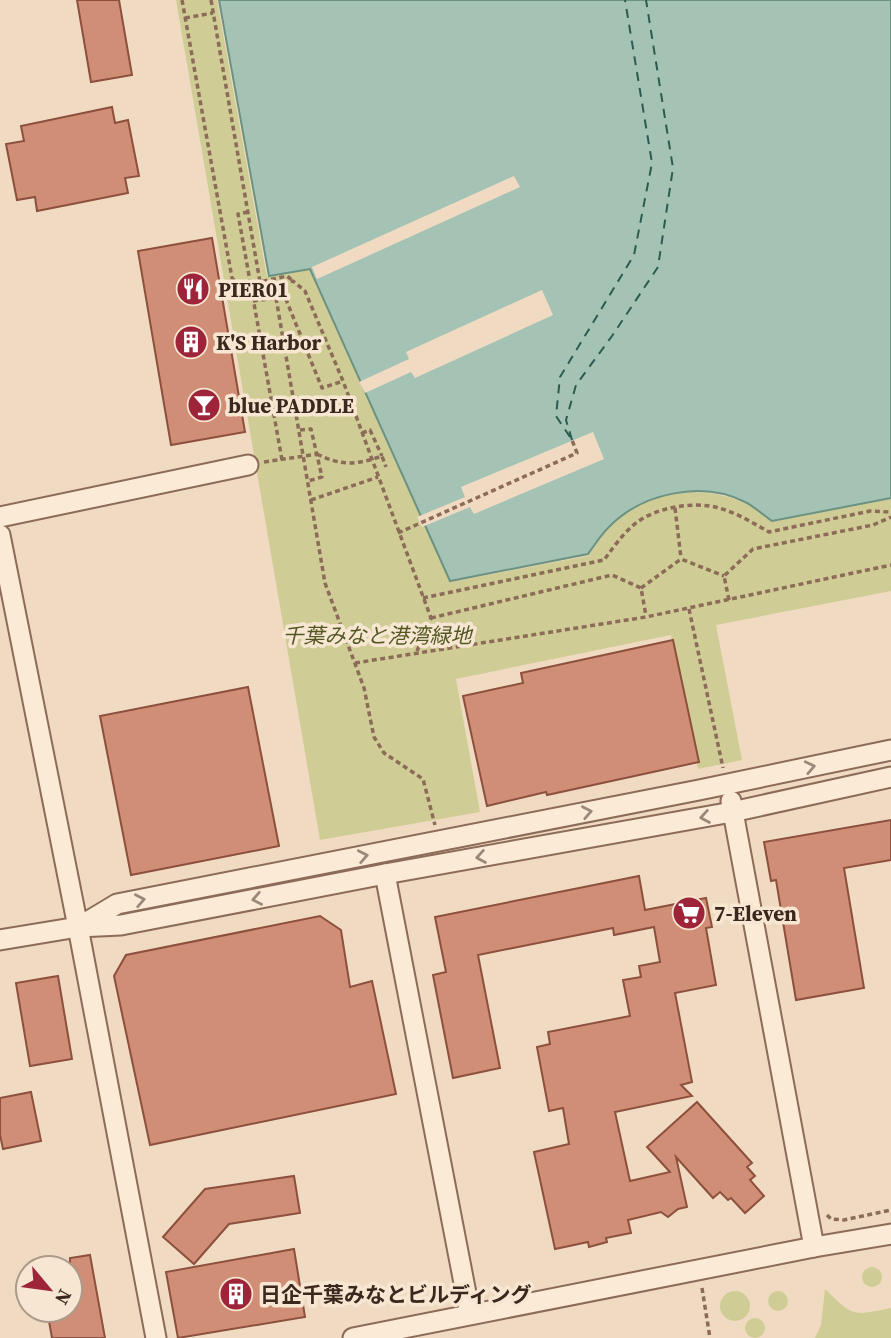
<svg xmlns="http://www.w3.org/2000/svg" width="891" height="1338" font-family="'Source Serif 4','Noto Sans JP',serif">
  <rect width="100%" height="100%" fill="#f0dbc2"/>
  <!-- green -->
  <g fill="#cfcd95">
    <path d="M176,0H217L267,277L310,269L450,582L588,556C595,547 601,537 608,529C640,492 701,482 744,503C754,507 763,514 772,520L891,498V591L716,625L742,760L698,769L671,635L456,679L480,812L320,840Z"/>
    <circle cx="872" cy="1277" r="10"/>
    <path d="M825,1289C854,1317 852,1316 891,1308V1338H815L821,1325Z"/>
    <circle cx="778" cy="1301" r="10"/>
    <circle cx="735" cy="1306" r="15"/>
    <circle cx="755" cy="1328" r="10"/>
  </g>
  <!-- water -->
  <path fill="#a5c3b5" stroke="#6b9282" stroke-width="2" d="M219,0H891V498L772,521C763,515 755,507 745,502C702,480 641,493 608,528C600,536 594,546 588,554L450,581L310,269L269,276Z"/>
  <!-- pier -->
  <g fill="#f0dbc2">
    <polygon points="514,176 520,187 317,279 312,267"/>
    <polygon points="542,290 553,315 415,378 411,372 365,393 359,382 409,359 406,352"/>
    <polygon points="593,432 604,459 474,514 470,507 422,527 417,517 465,497 461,487"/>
  </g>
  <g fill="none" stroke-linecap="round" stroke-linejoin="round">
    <!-- ferry -->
    <g stroke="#2c5b51" stroke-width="2" stroke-dasharray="9 7" stroke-linecap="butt">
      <polyline points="570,437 556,416 560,377 634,255 652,163 625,0"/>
      <polyline points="572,440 566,420 576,385 612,336 658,267 673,168 646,0"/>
    </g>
  </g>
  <!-- building -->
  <g fill="#d18e76" stroke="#8c503d" stroke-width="2">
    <polygon points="77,0 119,0 132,75 91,82"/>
    <polygon points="112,107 115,123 128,120 139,176 125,178 128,193 37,211 35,197 17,200 6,144 24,141 21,126"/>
    <polygon points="212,238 245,432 171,445 138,251"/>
    <polygon points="673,640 699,762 547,795 546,792 487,806 463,696 523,683 521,673"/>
    <polygon points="248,687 279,846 131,875 100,716"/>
    <polygon points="891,820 891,860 844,868 864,988 796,1000 776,880 771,881 764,842"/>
    <polygon points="639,876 645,910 706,898 712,927 706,928 716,985 675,993 692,1082 681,1085 692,1096 615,1112 630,1181 670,1172 647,1147 697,1102 752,1163 747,1167 755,1176 750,1180 764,1196 745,1213 731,1198 728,1200 720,1192 713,1198 676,1157 687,1207 678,1209 668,1217 661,1212 628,1220 631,1233 606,1238 607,1242 589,1247 588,1242 555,1249 534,1152 569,1144 563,1108 549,1111 537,1047 550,1044 548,1032 630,1016 623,980 641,977 639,966 660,962 654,927 614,935 613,928 478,955 500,1068 453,1078 433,975 446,972 435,917"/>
    <polygon points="320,916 341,930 350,987 372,981 396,1094 150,1145 114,976 126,955"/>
    <polygon points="58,976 72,1059 30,1066 16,983"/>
    <polygon points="31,1092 41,1141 3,1149 0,1135 0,1098"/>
    <polygon points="294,1176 300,1213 229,1224 194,1264 163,1237 205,1189"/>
    <polygon points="294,1249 305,1317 178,1338 166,1272"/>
    <polygon points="90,1255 105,1338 52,1338 47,1310 70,1310 70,1258"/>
  </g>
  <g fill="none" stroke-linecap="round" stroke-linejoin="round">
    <defs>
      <g id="minor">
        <polyline points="0,517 248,465"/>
        <polyline points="0,535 78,927 156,1338"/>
        <polyline points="731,801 814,1247"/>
        <polyline points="385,874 470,1314"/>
        <polyline points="82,925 117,904 699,790 891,750"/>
        <polyline points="0,940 78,927 121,925 385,874 732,812 891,777"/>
        <polyline points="353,1338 814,1247 891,1234"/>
      </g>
    </defs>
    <!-- minor casing -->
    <use href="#minor" stroke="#8c6b58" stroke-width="23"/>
    <!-- path -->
    <g stroke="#8c6b58" stroke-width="3.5" stroke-dasharray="5 3.5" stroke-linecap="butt">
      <polyline points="182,0 232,278 253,301"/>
      <polyline points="211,0 260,282 287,276 293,281"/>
      <polyline points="185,18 213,13"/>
      <polyline points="248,212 238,214 282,460"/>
      <polyline points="276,298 325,583 364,688 374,737 384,753 423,779 435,825"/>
      <polyline points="265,300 262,287 293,281 305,291 343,381 431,618 417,651"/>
      <polyline points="253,301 285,297 322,388 343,381"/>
      <polyline points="300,430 311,429 322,477 308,481"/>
      <polyline points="362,433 370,430 382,456"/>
      <polyline points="264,462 317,454"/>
      <polyline points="311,500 378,477"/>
      <polyline points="675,508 681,558"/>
      <polyline points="398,533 577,453 572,440"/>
      <polyline points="641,588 681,559 724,576"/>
      <path d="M423,598L604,560C613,548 623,533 636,523C657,507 694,501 719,508C737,513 753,523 769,532L870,511L891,512"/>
      <polyline points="729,600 724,576 753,549 873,525 891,517"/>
      <polyline points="689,609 723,768"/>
      <polyline points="431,618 612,575 641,588 646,616"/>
      <polyline points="355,663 646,617 891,565"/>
      <polyline points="827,1215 831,1219 844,1220 891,1210"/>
      <polyline points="702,1288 710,1338"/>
    </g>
    <!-- minor -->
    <use href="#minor" stroke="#fbead6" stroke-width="19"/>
    <!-- path-bridge -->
    <path stroke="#8c6b58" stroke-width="3.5" stroke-dasharray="5 3.5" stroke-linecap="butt" d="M317,454C341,466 357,465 382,456L386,467"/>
  </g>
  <!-- one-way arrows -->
  <defs><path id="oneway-chevron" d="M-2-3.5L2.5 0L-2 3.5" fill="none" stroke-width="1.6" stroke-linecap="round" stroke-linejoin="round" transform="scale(1.75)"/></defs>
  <g stroke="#9b887a">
    <use href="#oneway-chevron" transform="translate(810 767) rotate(-12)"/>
    <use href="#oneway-chevron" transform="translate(587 812) rotate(-11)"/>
    <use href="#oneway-chevron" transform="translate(705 817) rotate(170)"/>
    <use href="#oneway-chevron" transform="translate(363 856) rotate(-11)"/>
    <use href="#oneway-chevron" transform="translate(481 857) rotate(170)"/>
    <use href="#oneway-chevron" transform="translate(257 899) rotate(169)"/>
    <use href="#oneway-chevron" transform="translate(140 900) rotate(-11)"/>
  </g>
  <!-- icons -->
  <defs>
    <symbol id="restaurant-disc" viewBox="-11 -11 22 22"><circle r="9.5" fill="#9e2539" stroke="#f7e7d2"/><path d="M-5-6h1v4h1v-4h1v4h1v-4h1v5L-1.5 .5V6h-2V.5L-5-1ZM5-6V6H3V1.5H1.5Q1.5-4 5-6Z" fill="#fff"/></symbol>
    <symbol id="building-disc" viewBox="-11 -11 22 22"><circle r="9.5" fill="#9e2539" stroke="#f7e7d2"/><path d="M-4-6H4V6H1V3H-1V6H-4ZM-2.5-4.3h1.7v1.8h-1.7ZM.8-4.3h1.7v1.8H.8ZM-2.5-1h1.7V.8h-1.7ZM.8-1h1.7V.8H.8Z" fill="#fff"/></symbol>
    <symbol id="bar-disc" viewBox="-11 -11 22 22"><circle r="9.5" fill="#9e2539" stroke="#f7e7d2"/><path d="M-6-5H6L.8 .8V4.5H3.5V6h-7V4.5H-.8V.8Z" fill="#fff"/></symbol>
    <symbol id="supermarket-disc" viewBox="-11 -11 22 22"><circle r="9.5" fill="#9e2539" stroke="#f7e7d2"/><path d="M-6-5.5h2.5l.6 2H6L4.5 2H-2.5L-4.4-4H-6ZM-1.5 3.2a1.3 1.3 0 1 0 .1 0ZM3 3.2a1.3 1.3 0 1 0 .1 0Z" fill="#fff"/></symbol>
  </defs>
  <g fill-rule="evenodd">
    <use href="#restaurant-disc" x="174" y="270" width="38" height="38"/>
    <use href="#building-disc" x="172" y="323" width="38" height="38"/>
    <use href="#bar-disc" x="185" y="386" width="38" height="38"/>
    <use href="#supermarket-disc" x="670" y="894" width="38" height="38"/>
    <use href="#building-disc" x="217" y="1275" width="38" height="38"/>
  </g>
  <g text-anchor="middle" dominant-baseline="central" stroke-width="7" stroke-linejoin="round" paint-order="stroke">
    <!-- poi labels -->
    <g font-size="21" font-weight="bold" fill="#3b271d" stroke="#f7e7d2" text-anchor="start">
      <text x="218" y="289">PIER01</text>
      <text x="216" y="342">K'S Harbor</text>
      <text x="228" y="405">blue PADDLE</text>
      <text x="714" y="913">7-Eleven</text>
      <text x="260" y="1294">日企千葉みなとビルディング</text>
    </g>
    <!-- park labels -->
    <g font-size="21" font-style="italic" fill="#535823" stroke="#f7e7d2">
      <text x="377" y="635">千葉みなと港湾緑地</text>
    </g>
  </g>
  <!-- north arrow -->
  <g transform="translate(49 1289) rotate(119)"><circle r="33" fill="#f7e7d2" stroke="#ac9a8a" stroke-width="2"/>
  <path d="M0-5L12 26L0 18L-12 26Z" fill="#9e2539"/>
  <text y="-10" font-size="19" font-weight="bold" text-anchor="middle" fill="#3b271d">N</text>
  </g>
</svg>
